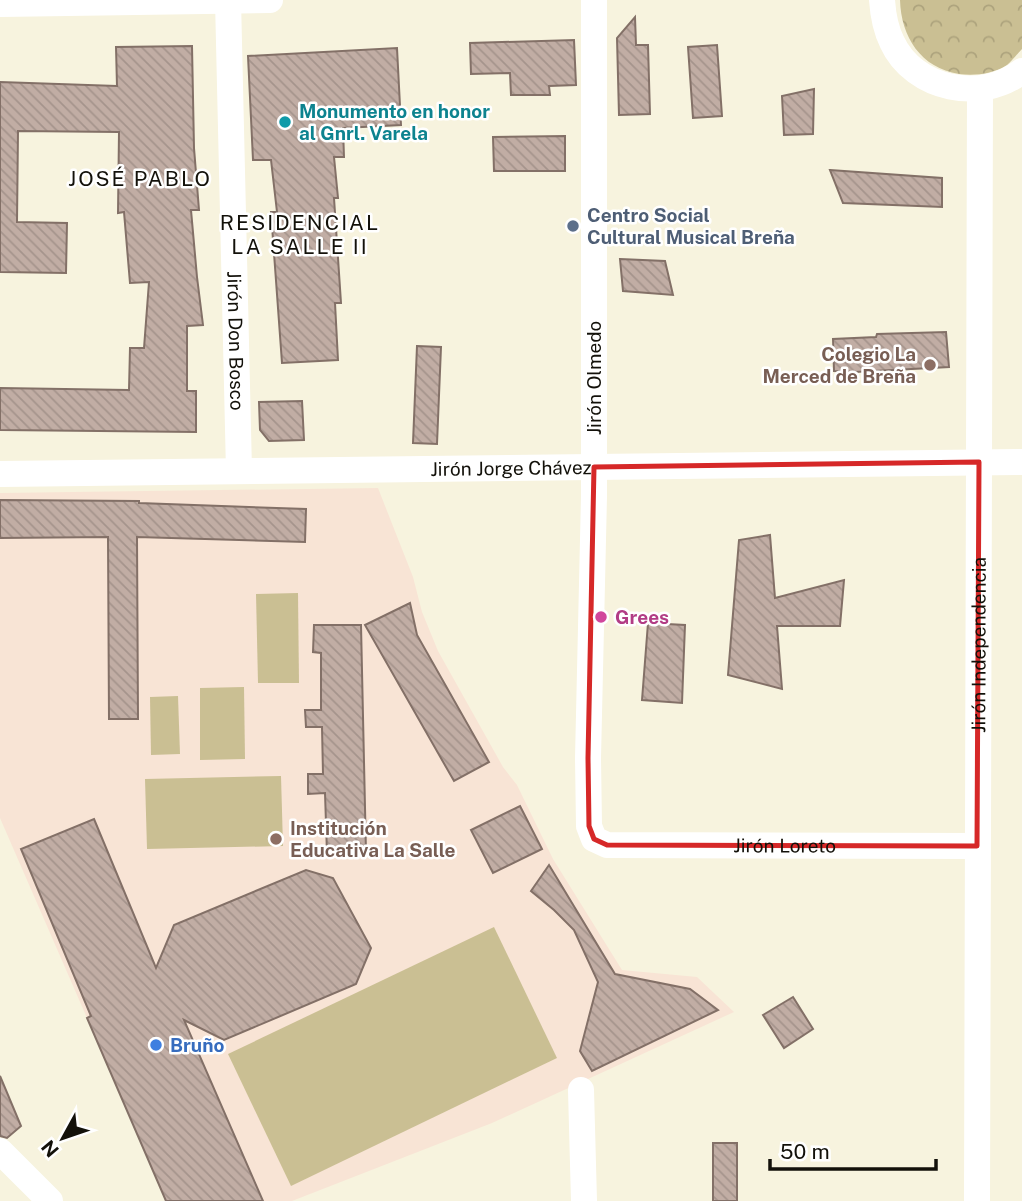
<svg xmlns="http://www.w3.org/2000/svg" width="1022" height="1201" font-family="'Public Sans',sans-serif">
  <defs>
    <pattern id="park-crowns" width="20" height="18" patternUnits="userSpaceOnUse" patternTransform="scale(1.75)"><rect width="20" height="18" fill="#cabf93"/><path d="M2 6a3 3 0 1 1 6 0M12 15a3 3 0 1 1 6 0" fill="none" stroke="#ada37d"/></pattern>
    <pattern id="building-back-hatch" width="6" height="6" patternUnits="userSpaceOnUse" patternTransform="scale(1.75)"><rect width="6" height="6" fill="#c1ada4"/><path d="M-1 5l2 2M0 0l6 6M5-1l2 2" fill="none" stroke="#a5948c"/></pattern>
  </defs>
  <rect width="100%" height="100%" fill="#f7f3de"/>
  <!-- education -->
  <polygon fill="#f8e4d5" points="378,488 413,577 422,612 438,651 503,767 517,785 553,859 622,970 697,977 734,1012 492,1123 292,1201 263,1201 169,984 87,1018 0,818 0,493"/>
  <!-- grass -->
  <g fill="#cabf93">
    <polygon points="298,593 299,683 258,683 256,594"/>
    <polygon points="244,687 245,759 200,760 200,688"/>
    <polygon points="178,696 180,754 151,755 150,697"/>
    <polygon points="281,776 283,846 147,849 145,779"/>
    <polygon points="494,927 557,1058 291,1186 228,1054"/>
  </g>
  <!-- park -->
  <path fill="url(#park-crowns)" d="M900,0H1022V49C1017,54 1012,61 1007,65C993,74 975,76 959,74C921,68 901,37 900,0Z"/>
  <!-- building -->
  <g fill="url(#building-back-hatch)" stroke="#837067" stroke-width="2">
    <polygon points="635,17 636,45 648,45 650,114 619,115 617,38"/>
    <polygon points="574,40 576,85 549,86 550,95 511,95 510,73 471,74 470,43"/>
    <polygon points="717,45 722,116 693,118 688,47"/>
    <polygon points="192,46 194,148 199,210 191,210 197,277 203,325 187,326 187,391 196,391 196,432 0,430 0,388 129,390 130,348 144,348 149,282 130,283 124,212 118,213 119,132 18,131 17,222 67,223 66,273 0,272 0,82 117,86 116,47"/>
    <polygon points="397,48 401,125 343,128 344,157 334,157 338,198 334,198 341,303 335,303 338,360 282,363 271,212 277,212 271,160 253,160 248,56"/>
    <polygon points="814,89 813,134 784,135 782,96"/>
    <polygon points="565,136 565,171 494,171 493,137"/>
    <polygon points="830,170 942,178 942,207 843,203"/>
    <polygon points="620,259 665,261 673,295 623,291"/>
    <polygon points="946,332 949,367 855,372 834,371 833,339 876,337 877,334"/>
    <polygon points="417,346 441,347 437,444 413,443"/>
    <polygon points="302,401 304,440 269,441 260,430 259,402"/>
    <polygon points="0,500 139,501 139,503 306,509 305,542 137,537 138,719 109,719 108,537 0,538"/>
    <polygon points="770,535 775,598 844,580 840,626 777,626 782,689 728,675 739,540"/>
    <polygon points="410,603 417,635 489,762 454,781 365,625"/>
    <polygon points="648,623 685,625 682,703 642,700"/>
    <polygon points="314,625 361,625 366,853 327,854 325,793 308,794 308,774 323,774 322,727 306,727 305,710 321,710 321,653 313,652"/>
    <polygon points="520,806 542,849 493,873 471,830"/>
    <polygon points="94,819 156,968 174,925 306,870 333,878 371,948 356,984 224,1040 184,1020 263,1201 166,1201 87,1018 91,1016 21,849"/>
    <polygon points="549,865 615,974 690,989 718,1010 592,1071 580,1051 598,982 574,930 554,910 531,891"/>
    <polygon points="793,997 813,1029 784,1048 763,1015"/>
    <polygon points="0,1076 21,1126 7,1138 0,1136"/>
    <rect x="713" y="1143" width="24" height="58"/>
  </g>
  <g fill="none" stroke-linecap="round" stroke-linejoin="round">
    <!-- minor -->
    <g stroke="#fff" stroke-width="26">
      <path id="s1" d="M228,0L239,471"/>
      <path id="s2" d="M594,0V496L588,758L589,826L594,839L607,845L977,846"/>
      <path d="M882,0C883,15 885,28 892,42C914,90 982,103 1022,71"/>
      <polyline points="0,4 270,0"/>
      <path id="s3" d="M0,474L1022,462"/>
      <polyline points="581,1090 584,1201"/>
      <polyline points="0,1151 50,1201"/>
      <path id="s4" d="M977,1201L980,89"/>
    </g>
  </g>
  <!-- marked area -->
  <path fill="none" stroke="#d62828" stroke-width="5" stroke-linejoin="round" d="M979,462L977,846L607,845L594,839L589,826L588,758L594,467Z"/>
  <!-- markers -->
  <circle fill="#0f9aa8" stroke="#fff" stroke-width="2.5" cx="285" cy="122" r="7"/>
  <circle fill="#5c6f8a" stroke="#fff" stroke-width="2.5" cx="573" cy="226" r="7"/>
  <g fill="#8d6e63" stroke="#fff" stroke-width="2.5">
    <circle cx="930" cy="365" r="7"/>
    <circle cx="276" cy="839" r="7"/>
  </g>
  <circle fill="#d1479c" stroke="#fff" stroke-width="2.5" cx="601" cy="617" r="7"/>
  <circle fill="#3f7fe0" stroke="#fff" stroke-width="2.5" cx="156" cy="1045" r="7"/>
  <g text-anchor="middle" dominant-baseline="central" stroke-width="5" stroke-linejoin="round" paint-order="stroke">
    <!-- culture labels -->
    <g font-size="19" font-weight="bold" fill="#0d838f" stroke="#fff" text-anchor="start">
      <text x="299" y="111">Monumento en honor<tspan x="299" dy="22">al Gnrl. Varela</tspan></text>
    </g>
    <!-- service labels -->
    <g font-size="19" font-weight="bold" fill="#4e5e75" stroke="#fff" text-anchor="start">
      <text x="587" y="215">Centro Social<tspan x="587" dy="22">Cultural Musical Breña</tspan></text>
    </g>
    <!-- street labels -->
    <g font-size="19" fill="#13110a" stroke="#fff">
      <text stroke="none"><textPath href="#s1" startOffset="341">Jirón Don Bosco</textPath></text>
      <text transform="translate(594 378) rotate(-90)">Jirón Olmedo</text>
      <text stroke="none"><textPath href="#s3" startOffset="511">Jirón Jorge Chávez</textPath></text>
      <text stroke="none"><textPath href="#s4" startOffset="556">Jirón Independencia</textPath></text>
      <text stroke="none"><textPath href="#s2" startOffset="1032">Jirón Loreto</textPath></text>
    </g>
    <!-- education labels -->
    <g font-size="19" font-weight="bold" fill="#785e54" stroke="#fff" text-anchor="end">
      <text x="916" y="354">Colegio La<tspan x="916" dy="22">Merced de Breña</tspan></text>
      <text x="290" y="828" text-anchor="start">Institución<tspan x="290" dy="22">Educativa La Salle</tspan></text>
    </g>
    <!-- hotel labels -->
    <g font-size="19" font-weight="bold" fill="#b23c85" stroke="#fff" text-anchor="start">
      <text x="615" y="617">Grees</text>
    </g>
    <!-- shop labels -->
    <g font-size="19" font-weight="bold" fill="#366cbe" stroke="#fff" text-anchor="start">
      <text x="170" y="1045">Bruño</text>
    </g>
    <!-- neighbourhood labels -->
    <g font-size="21" letter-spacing="2" fill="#13110a" stroke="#fff">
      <text x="140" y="178">JOSÉ PABLO</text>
      <text x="300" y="222">RESIDENCIAL<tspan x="300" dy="24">LA SALLE II</tspan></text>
    </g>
  </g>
  <!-- north arrow -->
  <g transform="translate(63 1138) rotate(230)" stroke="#ffffff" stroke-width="5" paint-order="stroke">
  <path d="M0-5L12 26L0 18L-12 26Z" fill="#13110a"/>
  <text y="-10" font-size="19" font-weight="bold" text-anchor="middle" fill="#13110a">N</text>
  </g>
  <!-- scale -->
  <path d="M770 1159v10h166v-10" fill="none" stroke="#13110a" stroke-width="3.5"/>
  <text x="780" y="1159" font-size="21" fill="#13110a" stroke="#ffffff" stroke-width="5" paint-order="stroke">50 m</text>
</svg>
